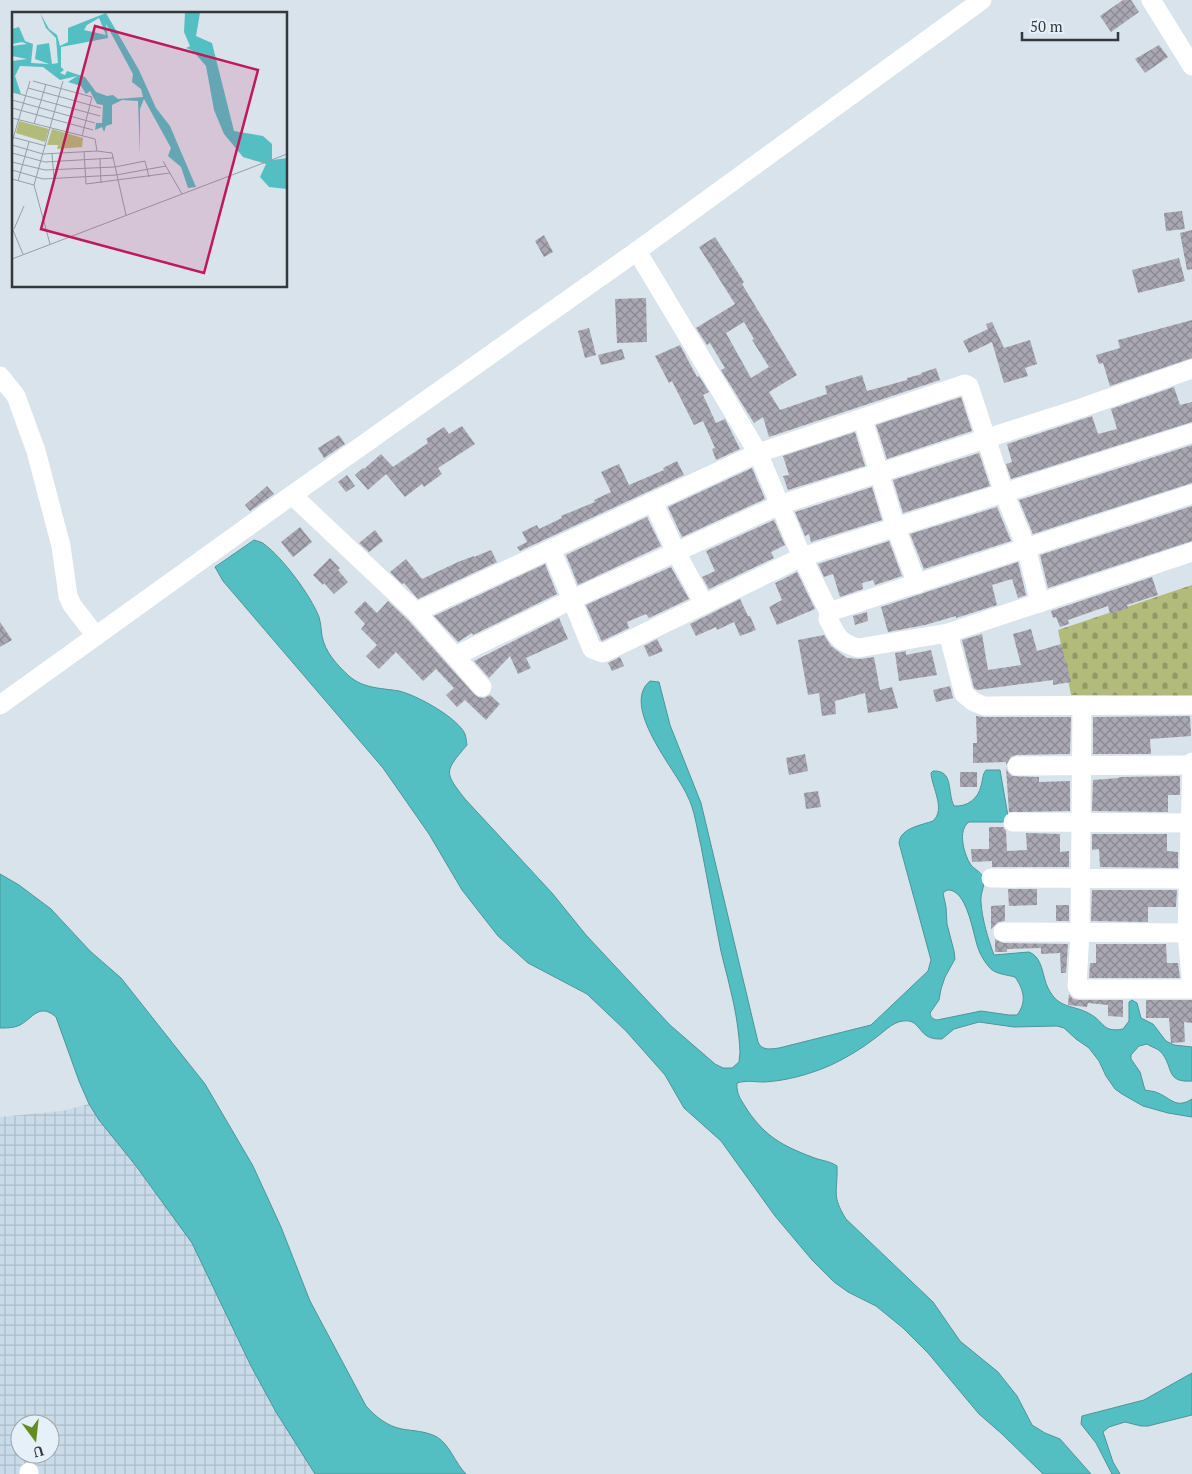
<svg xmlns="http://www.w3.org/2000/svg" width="1192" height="1474" font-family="'PT Serif',serif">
  <defs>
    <pattern id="industrial-grid" width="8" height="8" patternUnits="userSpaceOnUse" patternTransform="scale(1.25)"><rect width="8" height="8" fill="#c9dae8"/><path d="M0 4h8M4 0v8" fill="none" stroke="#adbcc8"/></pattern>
    <pattern id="cemetery-stones" width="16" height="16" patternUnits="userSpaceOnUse" patternTransform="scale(1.25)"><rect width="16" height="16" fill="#b3bb7b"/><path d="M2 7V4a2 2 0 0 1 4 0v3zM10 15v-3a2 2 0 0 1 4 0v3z" fill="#929966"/></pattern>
    <pattern id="building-cross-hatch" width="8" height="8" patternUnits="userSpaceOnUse" patternTransform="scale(1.25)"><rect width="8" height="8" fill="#a8a7b2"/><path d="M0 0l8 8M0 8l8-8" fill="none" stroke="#8a8992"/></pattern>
  </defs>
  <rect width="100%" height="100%" fill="#d9e3eb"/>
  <!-- industrial -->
  <path fill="url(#industrial-grid)" fill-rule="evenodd" d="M89,1104L379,1474H0V1117L62,1111ZM20,1424H50V1454H20Z"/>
  <!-- cemetery -->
  <polygon fill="url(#cemetery-stones)" points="1192,585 1192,696 1071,695 1058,630"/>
  <!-- water -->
  <g fill="#54bfc2" stroke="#4a969a" fill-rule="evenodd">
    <path d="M254,540C257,541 262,542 264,544C283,558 311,596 319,617C321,624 321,629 322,636C325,652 337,665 349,676C364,689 382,688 399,691C416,695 450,714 461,728C466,733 466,739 467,745C444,772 444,772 465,799L552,893L586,935L670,1025L715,1064L723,1068H732L739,1062L740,1052C739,1032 736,1012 731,992C727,973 721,955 718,936C712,906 707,876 701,846C697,830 695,810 687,795C675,769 620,706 650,681L659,682L670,725L701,803L758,1042C762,1051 770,1049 779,1048L871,1025L928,971L931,960L899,843C900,828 922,825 933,821C946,809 932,788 931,773L933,771C954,770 947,792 954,806C967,807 978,799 981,786C983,780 982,775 986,770H1000L1009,822H969C957,830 964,855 971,865C975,870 982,872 984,879C985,886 980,894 981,902C982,919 988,939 994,955L1029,952C1043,957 1042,976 1048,988C1059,1010 1073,1004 1090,1014C1105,1022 1102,1033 1123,1029L1129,1021V1002L1132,1000L1137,1003L1141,1018L1153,1024L1166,1041L1174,1045L1192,1047V1081C1165,1083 1174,1067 1161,1052C1157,1048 1151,1047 1147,1044L1139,1046L1131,1055V1059L1140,1072L1145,1090C1149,1091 1154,1091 1158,1093C1172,1099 1176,1109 1192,1099V1117L1168,1113L1143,1106L1122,1094L1115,1089L1106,1076L1099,1061L1089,1048L1076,1039L1064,1028L1057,1026L1014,1027L979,1022L954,1029L942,1039C937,1039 932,1039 927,1036C918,1030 917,1019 903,1021C892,1022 883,1033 874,1039C861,1049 846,1058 831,1065C811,1074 786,1081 764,1082C754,1082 747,1080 737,1083C736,1095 742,1101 748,1111C766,1137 783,1146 812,1157C821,1161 828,1160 837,1166C838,1192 831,1195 846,1219L933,1302L960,1341L998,1372L1017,1396L1032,1425L1045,1433L1060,1439L1091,1474H1043L1002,1434L979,1414L928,1353L903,1328L876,1306L848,1292L834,1282L812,1260L775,1216L721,1141L684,1108L665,1075L626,1031L587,994L528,963L498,936L462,890L429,834L383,768L223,581L215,567ZM947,890C967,888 973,934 978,948C980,954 985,963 990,968C995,974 1008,975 1015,977C1024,990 1027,1002 1017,1015H1009L981,1011L937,1020C932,1019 931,1017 930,1013L939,1000L941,989L945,977L955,959L954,951L947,924L946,907L943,893Z"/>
    <path d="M0,874L19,885L51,909L90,951L121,978L205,1084L253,1166L281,1227L310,1301L366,1406C376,1417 387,1426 402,1429C413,1431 426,1431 437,1437C450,1445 455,1463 466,1474H315L276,1412L251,1366L192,1243L136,1166L99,1120L89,1104L79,1081L56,1017C39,1002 32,1019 20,1025C14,1028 7,1028 0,1028Z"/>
    <polygon points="1192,1373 1192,1415 1148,1426 1141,1426 1125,1422 1109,1427 1103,1432 1113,1462 1120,1474 1112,1474 1096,1443 1081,1424 1082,1416 1144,1400"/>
  </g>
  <!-- building -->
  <g fill="url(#building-cross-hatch)" fill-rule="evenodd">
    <polygon points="1123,0 1131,0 1139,12 1111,32 1100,16"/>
    <polygon points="1159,45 1168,57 1145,73 1135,59"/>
    <polygon points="1182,211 1185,229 1166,231 1164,213"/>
    <polygon points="1192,230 1192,269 1187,270 1180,233"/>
    <polygon points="544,235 553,252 544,257 535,241"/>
    <path d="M715,237L744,282L742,284L797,375L769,392L780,410L827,394L825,386L862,375L867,391L907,380V378L922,374L921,373L936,368L940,380L769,437L763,417L754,423L721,370L725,368L710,343L707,345L696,328L735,304L699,247ZM744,322L754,339L752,340L769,367L751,378L726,333Z"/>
    <polygon points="1179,258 1185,281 1138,293 1132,270"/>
    <polygon points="646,298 647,342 617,343 615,299"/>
    <polygon points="1192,320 1192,358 1110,386 1103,363 1099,364 1096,355 1120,348 1118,340"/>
    <polygon points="992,322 1004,348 1030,340 1037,364 1025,368 1028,376 1004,383 992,342 969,353 963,341 988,329 986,324"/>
    <polygon points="589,328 596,355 585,358 578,331"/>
    <polygon points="680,345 697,377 699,376 709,392 703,395 716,423 725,419 740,449 716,460 712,449 715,448 703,421 694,425 672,381 669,383 655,356"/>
    <polygon points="622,349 625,359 601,365 598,355"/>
    <polygon points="1174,387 1180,405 1192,402 1192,422 1011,479 1006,464 1012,462 1007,444 1092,416 1098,434 1117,429 1111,409"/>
    <polygon points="961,397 972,431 887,459 876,425"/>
    <polygon points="462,426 475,444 438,468 442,474 424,487 422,484 405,497 386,474 368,490 355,475 363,468 364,469 381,454 393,467 428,443 426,439 444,427 449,434"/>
    <polygon points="855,432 865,466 788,490 783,476 789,475 783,456"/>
    <polygon points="339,435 345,444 324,458 318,448"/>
    <polygon points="1192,445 1192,483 1033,534 1019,500"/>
    <polygon points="979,453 990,486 903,513 893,480"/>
    <polygon points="677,461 684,475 520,551 517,547 527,542 522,532 537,525 539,529 562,518 561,516 595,502 594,500 611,492 601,472 619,464 629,485 664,470 663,468"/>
    <polygon points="752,468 765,499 682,537 668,507"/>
    <polygon points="347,475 355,486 346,492 338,482"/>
    <polygon points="267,486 274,494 250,511 245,505"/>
    <polygon points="872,487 882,520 811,542 809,534 805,536 795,512"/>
    <polygon points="1192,506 1192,541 1048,588 1040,555"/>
    <polygon points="997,507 1011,541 924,569 910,534"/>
    <polygon points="647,517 661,546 578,585 566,555"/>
    <polygon points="774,520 785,545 771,552 774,558 709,589 702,577 715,571 706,551"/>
    <polygon points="300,527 312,542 293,557 281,542"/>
    <polygon points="375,530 383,541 369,552 359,543"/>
    <polygon points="889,541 902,576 875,585 873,580 862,583 863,589 840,597 833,574 824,577 818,564"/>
    <polygon points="491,550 497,562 418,599 404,583 402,584 390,572 406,559 422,579 458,562 474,556 474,557"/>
    <polygon points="330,558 340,568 338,570 348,582 334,594 324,583 323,585 313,575"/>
    <polygon points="1018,562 1026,595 1018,598 1012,579 992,585 997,605 956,618 956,616 925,625 888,632 881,607"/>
    <polygon points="545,564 557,594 473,635 472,633 458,642 434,616"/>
    <polygon points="671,567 689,599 649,618 646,614 627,622 629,628 602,641 601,640 586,605"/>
    <polygon points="797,572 815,609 777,625 769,607 782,600 775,583"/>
    <polygon points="1152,577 1158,595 1127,605 1128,608 1110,614 1108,606 1068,620 1069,624 1060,627 1056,617 1053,618 1051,611"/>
    <polygon points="740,599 748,616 750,616 756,630 740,636 734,622 717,630 716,627 696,636 690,624"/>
    <polygon points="365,601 377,613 388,601 408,620 474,694 478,697 484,698 490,695 500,704 486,720 465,700 457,707 446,695 454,688 436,669 423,681 396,652 379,669 366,656 377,645 361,629 365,624 354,612"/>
    <polygon points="867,612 868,621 855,625 853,616"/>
    <polygon points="559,618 568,639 526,658 531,668 518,674 510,656 489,678 474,661"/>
    <polygon points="0,622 12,640 0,647"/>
    <polygon points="1031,629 1037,651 1061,644 1071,682 1053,685 1053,680 977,690 974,688 962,640 982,634 988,670 1021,665 1013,634"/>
    <polygon points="824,635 831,646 847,658 860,659 874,657 880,690 892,687 898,708 868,713 865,693 835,701 836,714 822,716 819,693 808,695 798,640"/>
    <polygon points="657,639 663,651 649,657 644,646"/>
    <polygon points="931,650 937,675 899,681 895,653 906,651 906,655"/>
    <polygon points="620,657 624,666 612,671 608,663"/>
    <polygon points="950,686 953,698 936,702 933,690"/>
    <polygon points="976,716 984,717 1071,717 1070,754 1016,755 1011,757 1006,765 1006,762 973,763 973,743 977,743"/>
    <polygon points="1190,716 1191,736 1150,739 1151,754 1093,754 1093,717"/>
    <polygon points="805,754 808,771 789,775 786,758"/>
    <polygon points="1006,768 1008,772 1012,776 1039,777 1039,782 1070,781 1070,811 1009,812"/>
    <rect x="960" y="772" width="17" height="15"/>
    <polygon points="1180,776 1180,795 1168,795 1168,812 1092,811 1093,780 1119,778 1119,777"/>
    <polygon points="818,791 821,807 806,809 804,793"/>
    <polygon points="989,827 1003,827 1006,831 1007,851 1027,850 1026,833 1060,834 1060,852 1069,851 1069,867 992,867 992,861 972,862 971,849 989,849"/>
    <polygon points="1092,834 1167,834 1167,851 1178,852 1178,868 1100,867 1099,849 1092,850"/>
    <polygon points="1008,889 1037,889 1037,905 1009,906"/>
    <polygon points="1092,890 1177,890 1176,907 1148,907 1148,922 1091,921"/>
    <polygon points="1005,905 1005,921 998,922 991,929 991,906"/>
    <rect x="1056" y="905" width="13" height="16"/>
    <polygon points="995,939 1003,943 1068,944 1066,973 1061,973 1060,953 1041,954 1041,948 1007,949 1007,952 995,952"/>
    <polygon points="1096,944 1166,944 1167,963 1178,963 1180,978 1089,978 1090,963 1096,963"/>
    <polygon points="1069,994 1073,999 1079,1000 1123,1000 1123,1017 1108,1016 1108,1005 1088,1003 1087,1007 1068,1005"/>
    <polygon points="1146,1000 1192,1000 1192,1023 1184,1022 1185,1042 1171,1043 1169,1018 1146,1018"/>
  </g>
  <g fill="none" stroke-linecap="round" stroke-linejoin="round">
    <!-- minor -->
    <g stroke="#fff" stroke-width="19">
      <polyline points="1151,0 1192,66"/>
      <path d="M637,251L758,453L802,557L829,612L828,619C837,636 838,642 858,648L948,633L964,694L974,702L984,706L1192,705"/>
      <polyline points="0,376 16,396 36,451 61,546 68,596 72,605 96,636"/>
      <polyline points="863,420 896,528 917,584"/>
      <polyline points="292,495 416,612 482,687"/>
      <polyline points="653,502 676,552 704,604"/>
      <polyline points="551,549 592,649 603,653 802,557 1192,433"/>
      <polyline points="416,612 758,453 965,384 969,386 1004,493 1026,547 1040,603"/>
      <polyline points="829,612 1192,494"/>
      <polyline points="948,633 1192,552"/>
      <polyline points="455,656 571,600 779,505 1081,408 1192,369"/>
      <polyline points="0,705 292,495 637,251 982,0"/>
      <polyline points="1082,706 1080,932 1077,986 1079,989 1192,989"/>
      <polyline points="1017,766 1192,765"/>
      <polyline points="1013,822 1192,823"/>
      <polyline points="991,878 1192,879"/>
      <polyline points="1003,932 1192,933"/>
      <polyline points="1192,989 1187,933 1192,762"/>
      <polyline points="29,1472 29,1474"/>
    </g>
  </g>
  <!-- overview -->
  <g transform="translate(12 12)">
    <rect width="275" height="275" fill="#d9e3eb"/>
    <path d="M7,109L37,117L33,130L4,121ZM40,117L71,126L70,135L45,137L46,133H35Z" fill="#b3bb7b"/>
    <path d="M28,1L37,17L45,23L48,34L56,30V16L94,1L127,58L144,96L158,114L184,175L176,176L169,155L156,144L159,136L132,87L128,97V143L126,89L110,88L100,93V112L94,114L92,120L90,115L83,118L84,111H90L91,93L85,92L78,79L74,82L69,74L56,70L65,64L48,68L31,55L8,54L3,64L9,82L0,80V49L15,47L0,44V34L15,32L10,30L0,32V17L7,15L13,29L21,32L19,51L37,52L23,47L25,33L37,31L40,52L46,51L44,26L34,16ZM87,6L94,23L72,18L75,13ZM94,12L121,62L120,70L129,77L131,85L106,87L101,83L95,84L84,80L73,65L55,59L53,63L48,61L52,58L49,55V35L96,26ZM173,1H188L184,24L200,31L222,119L251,124L260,132V148L275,146V177L257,175L248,165L254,152L231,145L212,122L202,98L194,54L181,39L174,36L178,34L172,20Z" fill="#54bfc2" fill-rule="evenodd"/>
    <path fill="none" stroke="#979fa5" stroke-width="1" d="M21,69L80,85L70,124M16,76L89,96M0,80L88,104M0,88L83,111M0,96L81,118M0,106L83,127L85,139L100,141L114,203M22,112L34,72M54,120L65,81M0,125L34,134M0,130L18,69M0,133L31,142L85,139M72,140L74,172L158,161M0,141L33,150L101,146M40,142L42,166M88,147L89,171M151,149L170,182M0,150L33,158L103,155L133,149L137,165M0,158L31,167L104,163L154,154M0,167L22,173M6,169L17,130M0,216L11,242M2,217L12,194M38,232L22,173L51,69M0,247L275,142"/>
    <path fill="#c2185b" fill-opacity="0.15" stroke="#c2185b" stroke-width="2.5" d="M83,14L246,58L192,261L29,217Z"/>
    <rect width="275" height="275" fill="none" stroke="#34383c" stroke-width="2.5"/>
  </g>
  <!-- north arrow -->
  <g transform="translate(35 1439) rotate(165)"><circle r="24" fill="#e6f0f9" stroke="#9fa6ad"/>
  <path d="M0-4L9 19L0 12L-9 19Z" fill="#638d1d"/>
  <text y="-8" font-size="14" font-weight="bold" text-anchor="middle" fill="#34383c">U</text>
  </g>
  <!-- scale -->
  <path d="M1022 32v8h96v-8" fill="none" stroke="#34383c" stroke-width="2.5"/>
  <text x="1030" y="32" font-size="15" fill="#34383c" stroke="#e6f0f9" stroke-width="4" paint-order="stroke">50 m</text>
</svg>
